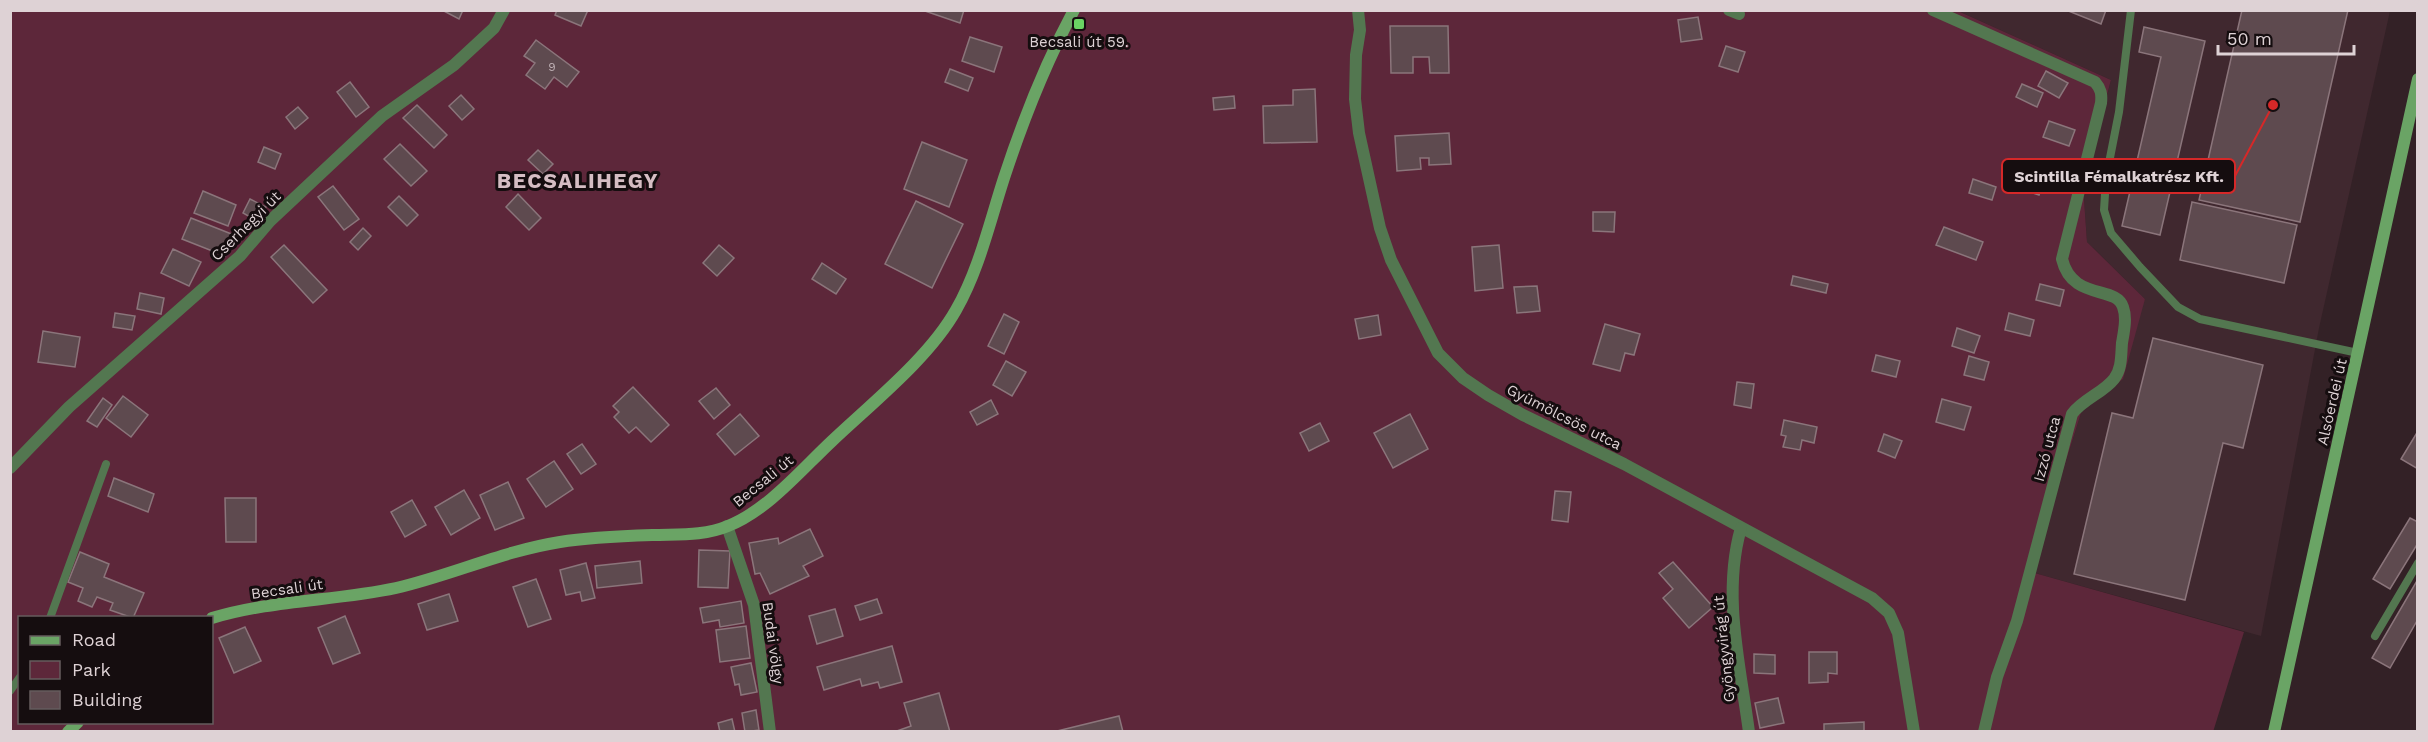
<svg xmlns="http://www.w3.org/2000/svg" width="2428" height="742" font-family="'Work Sans',sans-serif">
  <rect width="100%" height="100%" fill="#332126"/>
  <!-- built -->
  <polygon fill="#40282f" points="1958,11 2390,11 2319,328 2261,636 2031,572 2082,410 2145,299 2087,242 2083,186 2111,80"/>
  <!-- green -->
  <path fill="#5d273a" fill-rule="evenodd" d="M10,11H1958L2111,80L2083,185L2087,242L2145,299L2123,379L2082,410L2031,572L2244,632L2213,732L11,731ZM20,618H212V722H20Z"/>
  <!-- building -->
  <g fill="#5e4a4f" stroke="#8b757b" stroke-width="1.5">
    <polygon points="442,10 463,10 459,19"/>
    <polygon points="557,10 588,10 581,26 555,15"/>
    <polygon points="922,10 964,10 960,23"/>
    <polygon points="2066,10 2106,10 2101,24"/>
    <polygon points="2242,10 2348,10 2300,222 2199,200"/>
    <polygon points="1698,17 1702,39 1681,42 1678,20"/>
    <polygon points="1390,26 1448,26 1449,73 1430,73 1429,57 1413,57 1413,73 1391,73"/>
    <polygon points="2144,27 2205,41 2160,235 2122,226 2161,57 2139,52"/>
    <polygon points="970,37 1002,47 994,72 962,61"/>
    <polygon points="536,40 579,72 567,87 554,77 545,89 526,75 535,63 524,56"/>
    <polygon points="1726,46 1745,52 1738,72 1719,66"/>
    <polygon points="950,69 973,78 968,91 945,82"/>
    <polygon points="2046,71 2068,83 2059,98 2038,86"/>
    <polygon points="350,82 369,107 356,117 337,92"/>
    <polygon points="2022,84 2043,93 2037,107 2016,97"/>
    <polygon points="1315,89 1317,142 1264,143 1263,106 1293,105 1293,90"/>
    <polygon points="461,95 474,109 462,120 449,106"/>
    <polygon points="1234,96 1235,108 1214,110 1213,98"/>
    <polygon points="417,105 447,135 434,148 403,118"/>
    <polygon points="298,107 308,118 295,129 286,117"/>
    <polygon points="2049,121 2075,130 2069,146 2043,137"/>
    <polygon points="1449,133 1451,164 1429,165 1429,158 1420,158 1421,169 1397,171 1395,136"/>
    <polygon points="922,142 967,160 949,207 904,189"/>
    <polygon points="400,144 427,171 411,186 384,159"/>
    <polygon points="264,147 281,154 275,169 258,162"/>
    <polygon points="538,150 553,164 543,174 528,160"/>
    <polygon points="2026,171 2045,176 2039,195 2021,189"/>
    <polygon points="1973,179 1996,187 1992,200 1969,193"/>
    <polygon points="333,186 359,219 344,230 318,197"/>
    <polygon points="203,191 236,205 228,226 194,213"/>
    <polygon points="518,194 541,218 529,230 506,207"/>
    <polygon points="399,196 418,215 407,226 388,207"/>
    <polygon points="250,199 266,207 259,222 243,213"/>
    <polygon points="916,201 963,224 932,288 885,264"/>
    <polygon points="2192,202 2297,225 2284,283 2180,260"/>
    <polygon points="1593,212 1615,212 1614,232 1593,231"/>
    <polygon points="191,218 234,235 225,256 182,239"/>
    <polygon points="1944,227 1983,242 1976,260 1936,245"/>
    <polygon points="363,228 371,236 358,250 350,242"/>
    <polygon points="284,245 327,290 313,303 271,257"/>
    <polygon points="719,245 734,258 717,276 703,263"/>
    <polygon points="1499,245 1503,288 1475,291 1472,247"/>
    <polygon points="173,249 201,262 189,286 161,273"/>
    <polygon points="822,263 846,279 836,294 812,279"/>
    <polygon points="1793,276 1828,284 1826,293 1791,285"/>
    <polygon points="2040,284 2064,290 2060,306 2036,300"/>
    <polygon points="1537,286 1540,311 1517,313 1514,287"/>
    <polygon points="140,293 164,298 161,314 137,309"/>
    <polygon points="115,313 135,316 132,330 113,327"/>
    <polygon points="2009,313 2034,320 2030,336 2005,330"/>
    <polygon points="1004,314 1019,322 1004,354 988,346"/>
    <polygon points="1378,315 1381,335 1359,339 1355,319"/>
    <polygon points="1605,324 1640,334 1634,355 1625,353 1620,371 1593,364"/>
    <polygon points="1957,328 1980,336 1974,353 1952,346"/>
    <polygon points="43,331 80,337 75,367 38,362"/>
    <polygon points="2153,338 2263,365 2243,448 2223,443 2185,600 2074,574 2112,413 2133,418"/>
    <polygon points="1876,355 1900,361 1896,377 1872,371"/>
    <polygon points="1969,356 1989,362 1984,380 1964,375"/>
    <polygon points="1006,361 1026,372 1012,396 993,385"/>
    <polygon points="1737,382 1754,384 1751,408 1734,405"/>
    <polygon points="633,387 669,425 651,442 636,427 629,433 614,417 619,412 613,406"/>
    <polygon points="716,388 730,405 714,419 699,401"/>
    <polygon points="123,396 148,415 131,437 106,418"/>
    <polygon points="103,398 112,405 97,427 87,421"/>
    <polygon points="1942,399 1971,407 1964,430 1936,422"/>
    <polygon points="991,400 998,414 977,425 970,412"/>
    <polygon points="740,414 759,436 735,455 717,434"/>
    <polygon points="1410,414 1428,449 1393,468 1374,433"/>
    <polygon points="1784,420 1817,427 1814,443 1802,440 1800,450 1783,447 1786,436 1781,435"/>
    <polygon points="1320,423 1329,441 1309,451 1300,433"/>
    <polygon points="2418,431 2418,469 2401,459"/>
    <polygon points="1884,434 1902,441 1895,458 1878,451"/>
    <polygon points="582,444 596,464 581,474 567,454"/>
    <polygon points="554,461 573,489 546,507 527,479"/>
    <polygon points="114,478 154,494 148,512 108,496"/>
    <polygon points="508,482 524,518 495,530 480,495"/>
    <polygon points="464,490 480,518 451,535 435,507"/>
    <polygon points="1555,491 1571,492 1568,522 1552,520"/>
    <polygon points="225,498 256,498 256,542 226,542"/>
    <polygon points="412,500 426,525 405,537 391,512"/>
    <polygon points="2410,518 2418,522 2418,543 2390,589 2373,579"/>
    <polygon points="810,529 823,556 803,566 809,576 770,594 760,573 755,574 749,543 778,538 779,544"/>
    <polygon points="699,550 730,551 728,588 698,587"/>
    <polygon points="80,552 109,564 104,577 144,593 133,618 110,610 113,603 97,597 92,607 78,601 83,588 68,582"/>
    <polygon points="640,561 642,583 597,588 595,566"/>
    <polygon points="1673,562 1713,607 1689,628 1663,598 1673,589 1659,573"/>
    <polygon points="586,563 595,598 582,601 580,592 566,595 560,570"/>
    <polygon points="536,579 551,619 528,627 513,587"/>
    <polygon points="2418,579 2418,619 2390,668 2372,658"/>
    <polygon points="449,594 458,621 427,630 418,604"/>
    <polygon points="877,599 882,613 860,620 855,606"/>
    <polygon points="741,601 744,623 720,627 719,620 703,623 700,608"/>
    <polygon points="835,609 843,636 817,644 809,616"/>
    <polygon points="345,616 360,653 333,664 318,628"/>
    <polygon points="746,626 750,658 720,662 716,630"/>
    <polygon points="245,627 261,661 234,673 219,638"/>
    <polygon points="892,646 902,682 880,688 878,682 862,686 860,679 824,690 817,667"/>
    <polygon points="1809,652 1837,652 1837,674 1828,673 1828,682 1809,683"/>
    <polygon points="1754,654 1775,655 1775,674 1754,673"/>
    <polygon points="751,663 757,692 741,695 739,684 735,685 731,667"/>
    <polygon points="939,693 950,732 894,732 911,726 904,703"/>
    <polygon points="1778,698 1784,723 1760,728 1755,703"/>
    <polygon points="756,710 759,730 745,732 742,713"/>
    <polygon points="1119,716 1123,732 1053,732"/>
    <polygon points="732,719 735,732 720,732 718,723"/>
    <polygon points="1864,722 1864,732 1824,732 1824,724"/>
  </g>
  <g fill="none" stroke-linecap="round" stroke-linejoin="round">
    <!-- lane -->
    <g stroke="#537750" stroke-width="8">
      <polyline points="2131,10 2119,112 2106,178 2104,210 2111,233 2140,267 2178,307 2200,319 2358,353"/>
      <polyline points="50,618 106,464"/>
      <polyline points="2375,636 2418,563"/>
      <polyline points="10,691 20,677"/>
    </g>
    <!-- street -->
    <g stroke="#537750" stroke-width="12">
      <polyline points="1358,10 1360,30 1356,55 1355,99 1359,133 1380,228 1391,260 1438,353 1463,378 1488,395 1523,415 1624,464 1872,598 1889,613 1898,633 1914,732"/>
      <polyline points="1729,10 1739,14"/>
      <path d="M1933,10L2095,82C2101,89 2102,94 2101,103L2062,259C2072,301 2116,285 2123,307C2127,318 2124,331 2122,343C2121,355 2122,369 2114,379C2103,393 2083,399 2072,414L2017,621L1997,677L1984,732"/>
      <polyline points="10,468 69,407 240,256 270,221 382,116 454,65 494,28 504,10"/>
      <polyline points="727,526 754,605 770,732"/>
      <path d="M1741,528C1722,594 1740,664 1749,732"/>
    </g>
    <!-- secondary -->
    <g stroke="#6aa465" stroke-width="12">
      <path d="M212,618C271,600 335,601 396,588C452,575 503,551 560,542C590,537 622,536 653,535C678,534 704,536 728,526C768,510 801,470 832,441C872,403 929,358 956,310C979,270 990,221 1004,178C1023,120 1045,64 1074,10"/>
      <polyline points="68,732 78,722"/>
      <polyline points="2274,732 2418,79"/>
    </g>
  </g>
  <!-- markers -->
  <rect fill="#6ad363" stroke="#150d0f" stroke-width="2" x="1073" y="18" width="12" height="12" rx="3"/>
  <g text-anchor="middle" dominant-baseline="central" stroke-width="6" stroke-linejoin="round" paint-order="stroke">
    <!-- number labels -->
    <g font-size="12" fill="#beb0b4">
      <text x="552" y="67">9</text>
    </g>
    <!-- poi labels -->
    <g font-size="15" fill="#ded2d5" stroke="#150d0f">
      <text x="1079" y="42">Becsali út 59.</text>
    </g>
    <!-- street labels -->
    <g font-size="15" fill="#ded2d5" stroke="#150d0f">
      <text transform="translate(246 226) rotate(-45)">Cserhegyi út</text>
      <text transform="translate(2332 402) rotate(-77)">Alsóerdei út</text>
      <text transform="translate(1564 417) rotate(27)">Gyümölcsös utca</text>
      <text transform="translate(2047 449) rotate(-75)">Izzó utca</text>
      <text transform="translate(763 481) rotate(-39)">Becsali út</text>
      <text transform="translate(287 589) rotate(-8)">Becsali út</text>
      <text transform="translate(773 643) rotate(82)">Budai völgy</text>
      <text transform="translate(1724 649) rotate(-96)">Gyöngyvirág út</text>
    </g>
    <!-- district labels -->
    <g font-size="21" font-weight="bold" letter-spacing="1.5" fill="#d5bdc3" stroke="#150d0f">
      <text x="578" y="180">BECSALIHEGY</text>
    </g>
  </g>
  <!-- callouts -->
  <path fill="none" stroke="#d62828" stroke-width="2" d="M2273 105L2235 176"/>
  <circle fill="#d62828" stroke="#150d0f" stroke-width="2" cx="2273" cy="105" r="6"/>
  <rect fill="#150d0f" stroke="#d62828" stroke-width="2" x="2002" y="159" width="233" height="34" rx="6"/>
  <g font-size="16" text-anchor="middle" font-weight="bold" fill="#ded2d5">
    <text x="2119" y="182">Scintilla Fémalkatrész Kft.</text>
  </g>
  <!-- border -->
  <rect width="2428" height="742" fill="none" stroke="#ded2d5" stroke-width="24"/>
  <!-- legend -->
  <rect x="18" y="616" width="195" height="108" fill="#150d0f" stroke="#655c5e" stroke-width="1.5"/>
  <rect x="30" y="636" width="30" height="9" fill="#6aa465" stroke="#655c5e" stroke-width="1.5"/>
  <text x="72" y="646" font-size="18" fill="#ded2d5">Road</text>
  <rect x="30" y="661" width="30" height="18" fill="#5d273a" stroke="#655c5e" stroke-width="1.5"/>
  <text x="72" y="676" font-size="18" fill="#ded2d5">Park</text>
  <rect x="30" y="691" width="30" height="18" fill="#5e4a4f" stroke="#655c5e" stroke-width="1.5"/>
  <text x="72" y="706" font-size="18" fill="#ded2d5">Building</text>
  <!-- scale -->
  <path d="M2218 45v9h136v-9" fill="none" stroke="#ded2d5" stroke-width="3"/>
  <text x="2227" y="45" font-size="18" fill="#ded2d5" stroke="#150d0f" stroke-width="4.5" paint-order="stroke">50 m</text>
</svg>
